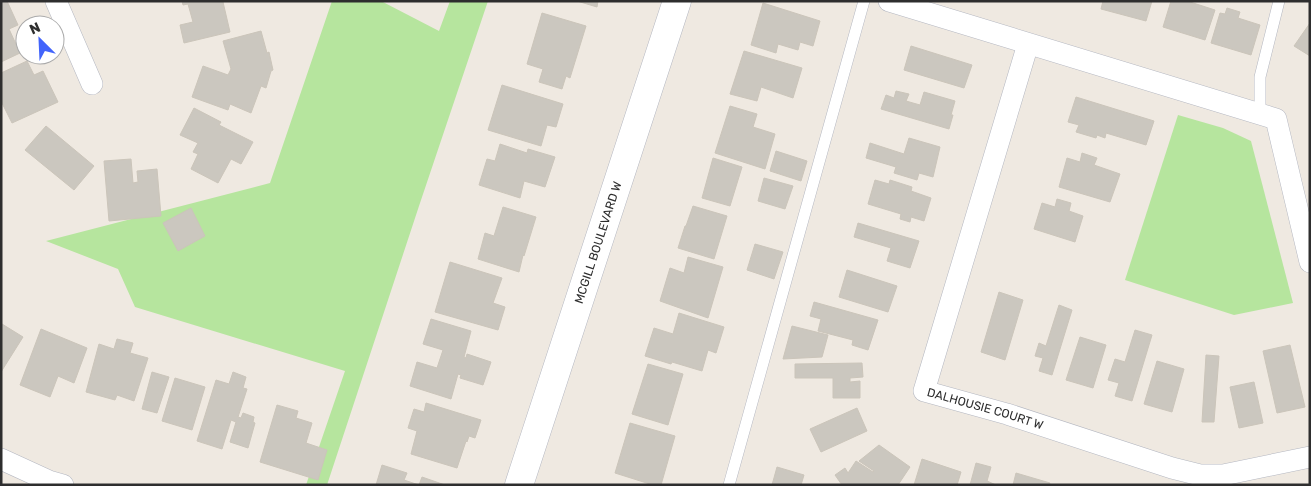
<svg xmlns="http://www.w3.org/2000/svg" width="1311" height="486" font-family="Rubik,sans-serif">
  <rect width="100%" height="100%" fill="#efe9e1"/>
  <!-- green -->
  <g fill="#b6e59e">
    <polygon points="332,1 381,1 439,31 450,1 488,1 419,206 327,485 306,485 345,371 135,307 118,269 46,241 270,183"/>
    <polygon points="1178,115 1223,128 1251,141 1293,303 1234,315 1125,280"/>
  </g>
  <!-- building -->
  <g fill="#cbc7bf" stroke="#cbc5ba">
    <polygon points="1,1 7,1 18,25 9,29 20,53 1,62"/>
    <polygon points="182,1 225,1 223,2 230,32 184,43 180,25 193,22 188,4 183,5"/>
    <polygon points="577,1 598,1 597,7"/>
    <polygon points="1103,1 1152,1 1146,21 1101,9"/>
    <polygon points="1171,1 1187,1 1215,10 1205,40 1163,27"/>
    <polygon points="763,3 820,21 813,46 800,42 798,50 778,44 776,53 751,45"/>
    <polygon points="1227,8 1240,12 1238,18 1260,25 1251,55 1211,43 1220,13 1225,14"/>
    <polygon points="542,13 586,26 570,78 566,76 562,89 539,82 543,69 527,64"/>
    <polygon points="1310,23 1310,56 1294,46"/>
    <polygon points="261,31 267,53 269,52 273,70 271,71 266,88 261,86 251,113 230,104 228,110 192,97 203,66 228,75 231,69 223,41"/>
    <polygon points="911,46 972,65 964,88 904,70"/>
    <polygon points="744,51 802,68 793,98 761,87 757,101 730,94"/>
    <polygon points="27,61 34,75 43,71 58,102 12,123 1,101 1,73"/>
    <polygon points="502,85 563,104 556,127 547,125 541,146 488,130"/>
    <polygon points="896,91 909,94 906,101 920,105 924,92 955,101 951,115 953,115 949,129 881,109 886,95 894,98"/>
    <polygon points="1076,97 1154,121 1146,145 1106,133 1105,138 1097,135 1096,138 1076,132 1079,125 1068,122"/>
    <polygon points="730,106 757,114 753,127 775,134 765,169 715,153"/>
    <polygon points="194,108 221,122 219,125 253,142 241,164 231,159 218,183 191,169 198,154 193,152 198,143 180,135"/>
    <polygon points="46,126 94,166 74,190 25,150"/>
    <polygon points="909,138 940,147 933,177 919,173 917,180 894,173 896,167 866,158 870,143 904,154"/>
    <polygon points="500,144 527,153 528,149 555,157 545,187 524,181 520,198 479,185 487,159 495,161"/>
    <polygon points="776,151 807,161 801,181 770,171"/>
    <polygon points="1082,153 1097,158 1094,165 1120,174 1110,202 1059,187 1067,158 1080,162"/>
    <polygon points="713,158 742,167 730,206 702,198"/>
    <polygon points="131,159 133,183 138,182 137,171 157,169 161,216 109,221 104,161"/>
    <polygon points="764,178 793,186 785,209 758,201"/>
    <polygon points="875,180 889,184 890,180 912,187 911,191 931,198 924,221 911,217 910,222 900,219 901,214 868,204"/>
    <polygon points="1057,199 1071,203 1069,211 1083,216 1075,242 1034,229 1042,203 1055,207"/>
    <polygon points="693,206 727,216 714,259 678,248 685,226 686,226"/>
    <polygon points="503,207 536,217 524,256 523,255 519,272 478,259 485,233 494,236"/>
    <polygon points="191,208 205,236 178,251 163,223"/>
    <polygon points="858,223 919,241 910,268 887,261 891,248 854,237"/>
    <polygon points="755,244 783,252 774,279 747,270"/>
    <polygon points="688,257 723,267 708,318 660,301 670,268 684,273"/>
    <polygon points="450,262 502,278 493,303 505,307 498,330 435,312"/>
    <polygon points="847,270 897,286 888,312 839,297"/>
    <polygon points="999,292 1023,300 1005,360 981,352"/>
    <polygon points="814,302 878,320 868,350 852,345 853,340 818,331 821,319 810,316"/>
    <polygon points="1059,305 1072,310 1052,375 1039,371 1043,358 1035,356 1039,343 1046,346"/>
    <polygon points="679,313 724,327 716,353 708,350 702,371 672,362 671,364 645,356 654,328 673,334"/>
    <polygon points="431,319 471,331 464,357 466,358 467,354 491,362 483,385 460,378 461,375 458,374 451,399 410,386 417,362 437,368 443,350 423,344"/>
    <polygon points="2,324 23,337 1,372 1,325"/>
    <polygon points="792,326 828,335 822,357 783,359"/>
    <polygon points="41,329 87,348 74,383 58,376 50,397 20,385"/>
    <polygon points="1135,330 1152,335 1132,401 1115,396 1119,383 1108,380 1115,359 1125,362"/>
    <polygon points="1080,337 1106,345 1093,388 1066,380"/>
    <polygon points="117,339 133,343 130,353 148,358 134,401 117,395 115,400 86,392 99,344 114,349"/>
    <polygon points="1290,345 1305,407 1277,413 1263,351"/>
    <polygon points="1206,355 1219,356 1214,422 1202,422"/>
    <polygon points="1157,361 1184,369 1172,412 1144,404"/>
    <polygon points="862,363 863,377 850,378 850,382 860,381 860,398 833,398 833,378 795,378 795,364"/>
    <polygon points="648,364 683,374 668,425 632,414"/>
    <polygon points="152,372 169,377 157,413 142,409"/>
    <polygon points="233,372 246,377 243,388 247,389 238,417 241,418 243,413 254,417 253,422 255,423 248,448 230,442 236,422 231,420 222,449 197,441 216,380 229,384"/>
    <polygon points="175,378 205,387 192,430 162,421"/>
    <polygon points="1254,382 1263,423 1239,428 1230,387"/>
    <polygon points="426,403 481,420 475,438 469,436 467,442 466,441 457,468 411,454 417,431 408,428 414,409 424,412"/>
    <polygon points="277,405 298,411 296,418 312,423 306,443 327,450 318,480 260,462"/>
    <polygon points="857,408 867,431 821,452 810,429"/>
    <polygon points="630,423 675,436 661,485 653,485 615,473"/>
    <polygon points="879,445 910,467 898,485 842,485 835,475 845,468 848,473 856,461 873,472 874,471 859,461"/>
    <polygon points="922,459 961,472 957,485 914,485"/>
    <polygon points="976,463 991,467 987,481 996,485 970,485"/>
    <polygon points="382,465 407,473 404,480 419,485 422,477 445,485 376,485"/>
    <polygon points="777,467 804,475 801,485 772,485"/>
    <polygon points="1016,473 1050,483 1049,485 1013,485"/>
  </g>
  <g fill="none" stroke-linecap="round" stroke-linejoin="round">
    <defs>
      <g id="lane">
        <polyline points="1260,114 1260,77 1279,1"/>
        <polyline points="729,485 864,1"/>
      </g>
      <g id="street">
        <polyline points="56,1 92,84"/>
        <polyline points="889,1 1276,119 1310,262"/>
        <path id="s1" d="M1028,44L924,391L1007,414L1172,468L1200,475H1223L1310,457"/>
        <polyline points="1,459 49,481 63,485"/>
      </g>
      <g id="secondary">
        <path id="s2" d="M519,485L677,1"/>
      </g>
    </defs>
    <!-- lane casing -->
    <use href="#lane" stroke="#b4b7c1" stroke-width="12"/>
    <!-- street casing -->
    <use href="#street" stroke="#b4b7c1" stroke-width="22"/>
    <!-- secondary casing -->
    <use href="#secondary" stroke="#b4b7c1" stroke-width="29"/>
    <!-- lane -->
    <use href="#lane" stroke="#fff" stroke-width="11"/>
    <!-- street -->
    <use href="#street" stroke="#fff" stroke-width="21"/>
    <!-- secondary -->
    <use href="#secondary" stroke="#fff" stroke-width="28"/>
  </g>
  <g text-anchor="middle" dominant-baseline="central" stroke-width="4.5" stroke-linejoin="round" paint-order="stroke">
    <!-- street labels -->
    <g font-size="12" fill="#2e2e2e" stroke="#fff">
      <text stroke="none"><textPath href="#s2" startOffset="255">MCGILL BOULEVARD W</textPath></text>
      <text stroke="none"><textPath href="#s1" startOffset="426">DALHOUSIE COURT W</textPath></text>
    </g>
  </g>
  <!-- border -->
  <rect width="1311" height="486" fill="none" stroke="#2e2e2e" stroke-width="5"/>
  <!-- north arrow -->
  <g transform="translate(40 40) rotate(336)"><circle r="24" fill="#ffffff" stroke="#ababab"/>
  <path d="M0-4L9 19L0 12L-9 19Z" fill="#4264fb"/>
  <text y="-8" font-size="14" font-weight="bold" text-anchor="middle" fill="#2e2e2e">N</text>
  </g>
</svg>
